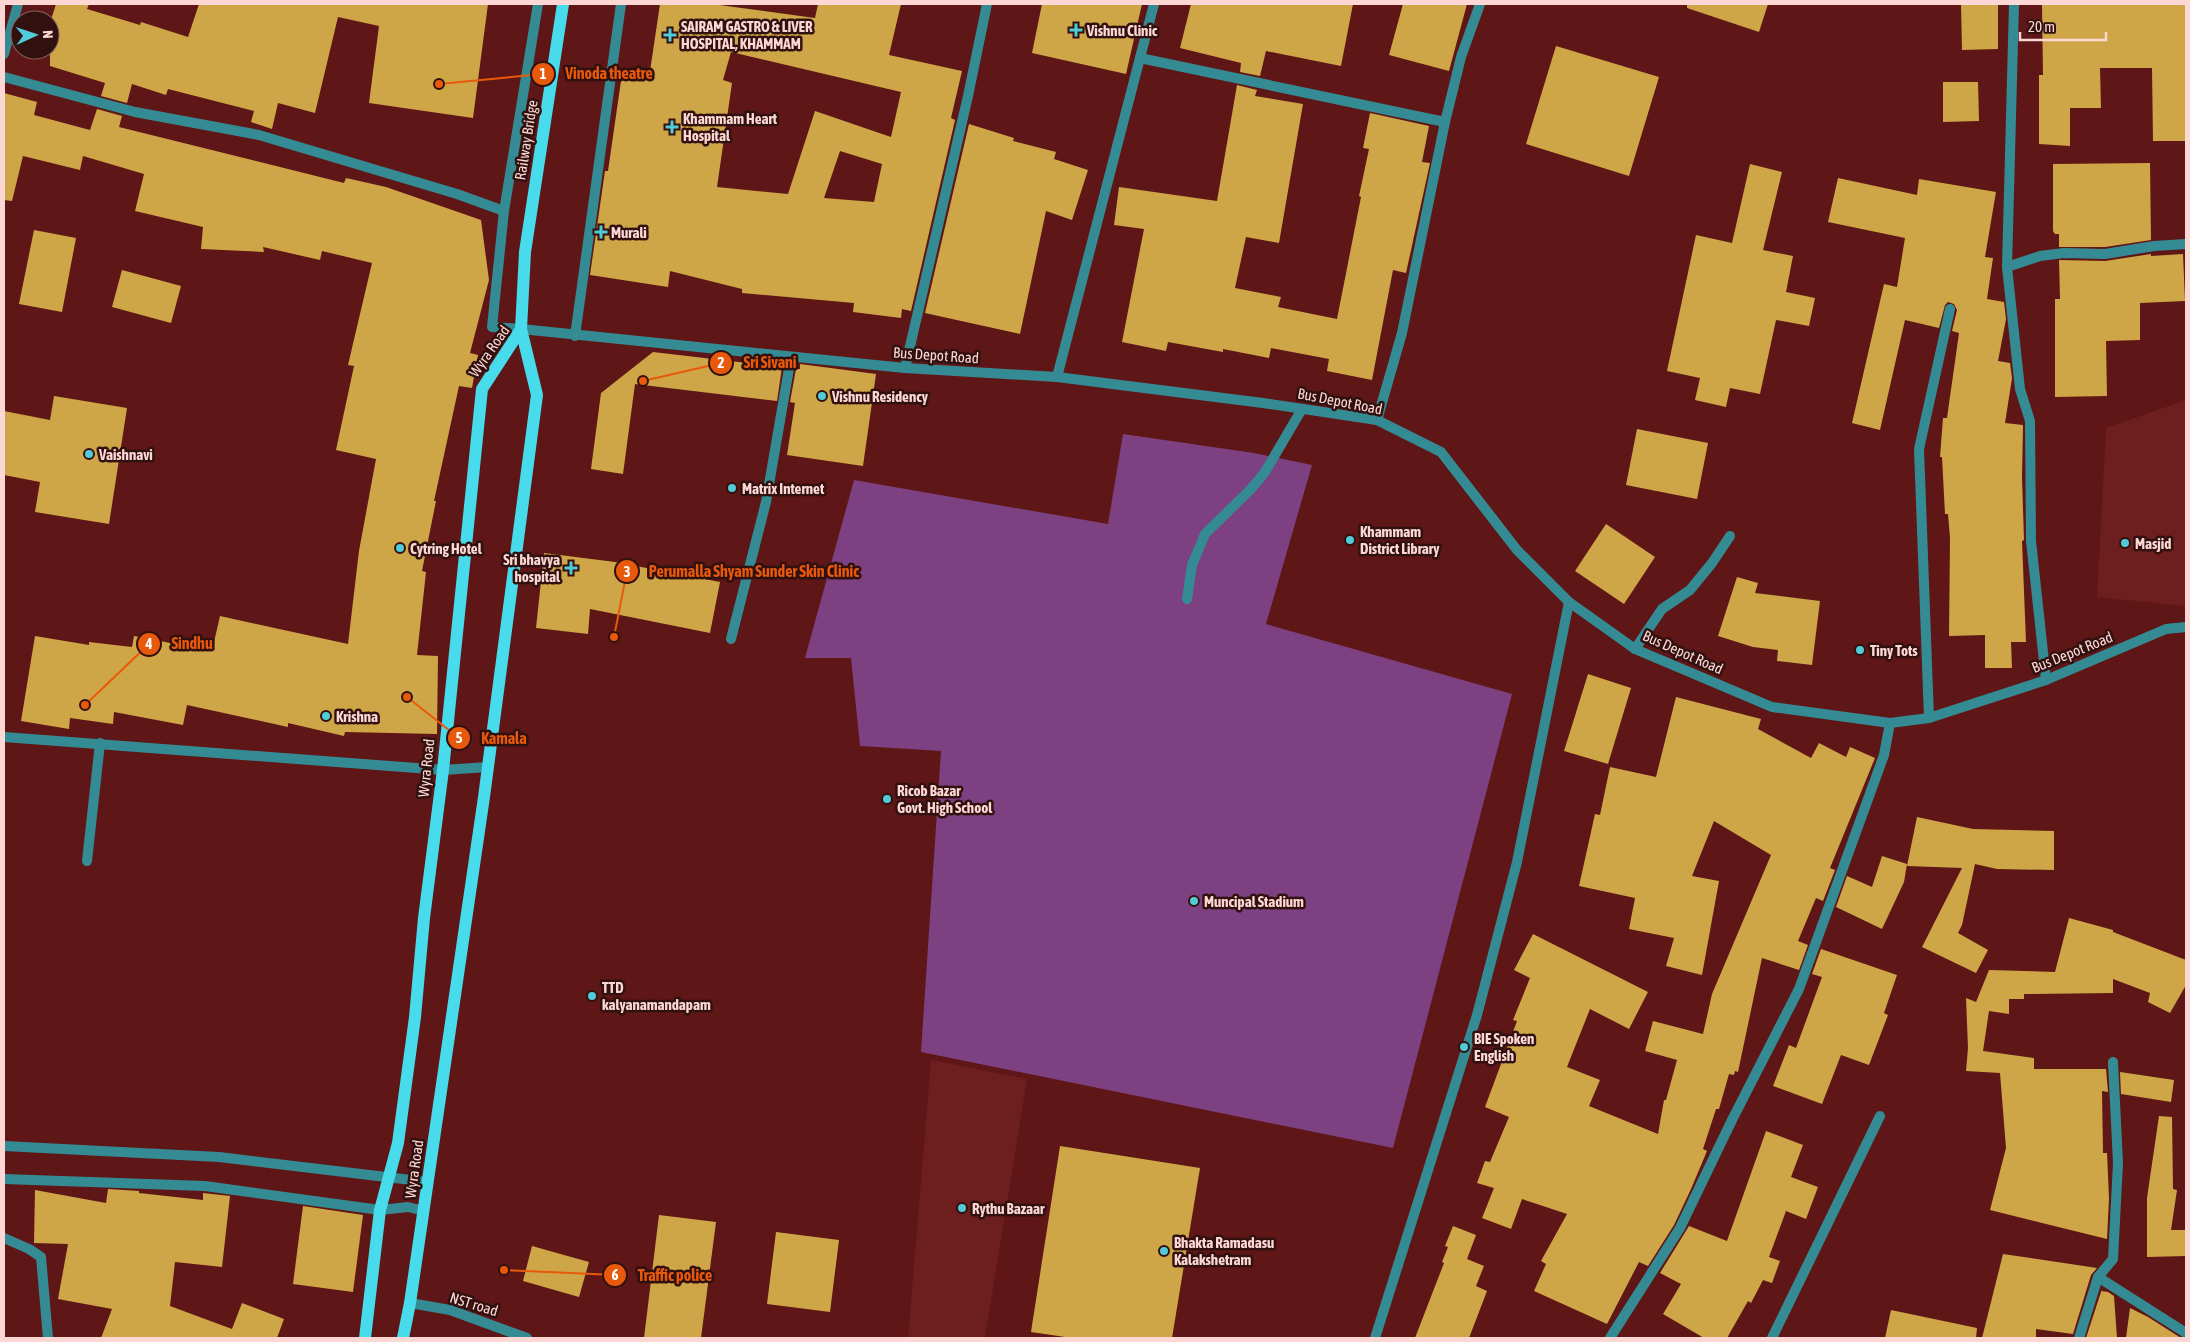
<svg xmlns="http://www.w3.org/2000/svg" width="2190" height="1342" font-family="'Asap Condensed',sans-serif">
  <rect width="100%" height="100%" fill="#5e1716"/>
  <!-- built -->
  <g fill="#6d1e1e">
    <polygon points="2186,400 2186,606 2097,597 2106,428"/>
    <polygon points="931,1060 1027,1079 985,1338 908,1338"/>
  </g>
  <!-- green -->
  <polygon fill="#7d4081" points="1123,434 1254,453 1312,465 1266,624 1512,694 1393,1148 921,1052 941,751 860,746 851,658 805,658 854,480 1108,524"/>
  <!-- building -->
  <g fill="#cfa647" fill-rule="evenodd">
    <polygon points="56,4 89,4 87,9 140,25 141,22 188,37 199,4 488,4 473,118 369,103 379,26 338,17 315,113 278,103 272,129 251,122 254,111 168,89 166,95 132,84 127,103 101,96 105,83 50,66 50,23"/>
    <path d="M660,4H712L815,18L818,4H901L889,55L962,71L951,118L955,120L911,311L902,309L901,318L853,312L854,303L742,293V289L670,271L668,287L590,275L605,171H608L622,74L649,78ZM731,52L901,92L891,137L815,111L788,194L717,187L732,83L723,80ZM840,151L882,164L874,202L824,198Z"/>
    <polygon points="1042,4 1142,4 1126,74 1032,53"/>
    <polygon points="1191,4 1353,4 1341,66 1266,51 1260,76 1240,72 1241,63 1180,48"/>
    <polygon points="1403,4 1467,4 1449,71 1389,55"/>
    <polygon points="1687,4 1768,4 1759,32 1687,8"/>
    <polygon points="1961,4 1998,4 1998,49 1962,50"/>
    <polygon points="2042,4 2186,4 2186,141 2153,141 2152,68 2100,68 2101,108 2070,108 2070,146 2039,144 2039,75 2043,75"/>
    <polygon points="1556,46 1659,77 1629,176 1526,144"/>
    <polygon points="1943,82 1978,82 1979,121 1943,122"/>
    <polygon points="1237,85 1257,90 1255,96 1303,104 1279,243 1246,237 1235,288 1281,297 1278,307 1337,319 1361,197 1359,196 1369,149 1363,148 1370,113 1429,126 1422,162 1430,163 1406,273 1393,270 1372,380 1327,371 1329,359 1271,348 1269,358 1223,349 1223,352 1168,342 1166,351 1122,342 1144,229 1114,225 1119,187 1217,201"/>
    <polygon points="4,93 37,102 34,115 90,130 97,109 122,116 119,127 344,183 346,178 386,187 481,220 489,280 470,353 478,355 472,388 459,386 434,501 436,501 422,571 426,572 417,655 438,656 437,734 345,732 344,736 288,723 288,727 187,705 183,725 114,712 113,724 70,718 69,729 21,721 35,636 89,645 89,642 132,647 134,636 212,651 220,616 348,644 359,551 376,459 336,450 354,366 348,365 372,263 322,251 320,260 263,247 264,252 201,249 203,227 135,211 144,174 83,156 80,170 23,156 12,201 4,200"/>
    <polygon points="969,124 1014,138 1013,141 1056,152 1054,159 1088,170 1072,220 1046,211 1020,334 925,313"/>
    <polygon points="2150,163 2151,240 2105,247 2059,247 2059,234 2055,234 2053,231 2053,164"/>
    <polygon points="1750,164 1782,172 1763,250 1793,256 1786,292 1815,298 1809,326 1776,320 1760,394 1730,388 1726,407 1695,400 1700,378 1667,371 1696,235 1732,243"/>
    <polygon points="1838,178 1917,195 1919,179 1996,192 1985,257 1993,258 1987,299 2004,302 2006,319 1998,361 2010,363 2012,378 2005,423 2023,425 2022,478 2024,540 2022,541 2026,642 2011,642 2012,668 1985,668 1985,635 1949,636 1950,538 1948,514 1945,514 1942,457 1940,457 1943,418 1947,418 1959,333 1952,331 1957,310 1954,304 1948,302 1945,305 1939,328 1905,320 1880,430 1852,423 1884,284 1897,287 1905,238 1828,222"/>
    <polygon points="34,230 76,238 62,312 19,304"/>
    <polygon points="2151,254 2151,256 2183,254 2185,301 2140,303 2140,340 2106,341 2107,396 2055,397 2055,299 2060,299 2059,260 2105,261"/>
    <polygon points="122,270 181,286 171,323 112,307"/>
    <polygon points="653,352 782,367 777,401 635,384 623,474 591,469 601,393"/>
    <polygon points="800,364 876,374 863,466 787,455 795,403 790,402 796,369 800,369"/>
    <polygon points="54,396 127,408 109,524 35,512 40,482 4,475 4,411 50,420"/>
    <polygon points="1637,429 1708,443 1697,499 1626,485"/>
    <polygon points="1606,524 1655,557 1624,604 1575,571"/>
    <polygon points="544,553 615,562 720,582 710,633 590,609 588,634 536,628"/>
    <polygon points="1737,577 1758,583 1755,593 1820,601 1812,665 1777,661 1778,650 1753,647 1718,636"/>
    <polygon points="1588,674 1631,688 1608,764 1564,751"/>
    <polygon points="1676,697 1761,719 1758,729 1811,758 1819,743 1846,757 1850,747 1875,758 1830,868 1835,870 1823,901 1816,898 1798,941 1808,945 1799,970 1762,958 1738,1072 1735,1071 1734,1075 1729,1074 1719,1109 1716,1109 1703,1149 1707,1151 1691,1189 1674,1225 1648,1266 1639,1262 1607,1324 1534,1291 1546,1264 1541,1261 1567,1214 1522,1199 1511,1229 1482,1218 1494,1188 1477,1183 1485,1161 1490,1162 1509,1117 1485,1107 1517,1021 1513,1020 1530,978 1514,970 1533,934 1648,992 1629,1029 1590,1009 1567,1067 1600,1080 1589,1106 1658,1134 1664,1100 1666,1100 1677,1060 1645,1051 1653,1021 1703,1034 1712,994 1771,855 1714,821 1692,876 1719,881 1702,975 1666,966 1674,938 1629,929 1635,898 1579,886 1595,814 1600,815 1610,767 1656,777"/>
    <polygon points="1917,817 1973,829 2054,831 2054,870 1997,869 1975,864 1962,925 1958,933 1988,950 1976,973 1922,947 1962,868 1907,866"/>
    <polygon points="1882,856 1907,864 1904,882 1882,929 1836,907 1847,876 1872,887"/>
    <polygon points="2069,918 2113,930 2113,932 2186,960 2186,985 2170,1013 2148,1002 2150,993 2113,979 2113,993 2024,994 2024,999 2009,999 2009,1014 1989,1011 1983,1051 2034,1058 2034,1069 2106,1069 2108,1092 2102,1091 2103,1153 2107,1153 2109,1198 2107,1239 1990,1210 2006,1148 2000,1073 1966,1071 1968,1048 1966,998 1976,1002 1989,970 2055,972"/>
    <polygon points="1821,949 1897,975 1884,1013 1888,1015 1869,1065 1841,1055 1822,1104 1773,1086 1789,1045 1796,1048 1822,977 1812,974"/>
    <polygon points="2120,1072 2174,1080 2171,1102 2121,1094"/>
    <polygon points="2159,1116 2172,1117 2173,1189 2177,1190 2171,1230 2186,1230 2186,1256 2147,1257 2147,1198"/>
    <polygon points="1766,1131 1803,1145 1791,1177 1818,1187 1806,1219 1786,1211 1769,1257 1780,1261 1772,1283 1763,1280 1751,1303 1748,1301 1727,1338 1704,1338 1663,1314 1681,1284 1660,1273 1689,1226 1727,1241"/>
    <polygon points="1060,1146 1200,1168 1172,1338 1072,1338 1031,1332"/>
    <polygon points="108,1189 139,1191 139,1193 203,1200 203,1193 230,1196 222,1267 175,1262 170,1306 232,1329 242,1303 284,1319 277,1338 101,1338 112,1309 58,1299 68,1244 34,1243 35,1190 106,1203"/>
    <polygon points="303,1206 363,1215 353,1292 293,1284"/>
    <polygon points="659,1215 716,1222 701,1338 644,1338"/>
    <polygon points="1453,1226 1476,1235 1467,1259 1484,1266 1476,1286 1487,1291 1469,1338 1415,1338 1444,1263 1442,1262 1448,1247 1445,1246"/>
    <polygon points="776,1232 839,1240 830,1312 767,1304"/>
    <polygon points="532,1246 589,1262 579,1297 523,1281"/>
    <polygon points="2003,1254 2097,1268 2091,1275 2073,1334 2036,1329 2036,1338 1982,1338"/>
    <polygon points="2102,1289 2101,1291 2108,1292 2114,1296 2117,1338 2086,1338"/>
    <polygon points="2130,1308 2148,1317 2181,1338 2126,1338"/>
    <polygon points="1891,1310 1977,1328 1976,1338 1885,1338"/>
  </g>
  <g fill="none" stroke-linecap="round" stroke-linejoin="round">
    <!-- pedestrian -->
    <polyline stroke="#358b94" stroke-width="10" points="87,861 100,743"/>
    <!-- minor -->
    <g stroke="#358b94" stroke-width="10">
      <polyline points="2014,4 2007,267 2020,389 2030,421 2031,541 2046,680"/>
      <polyline points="4,54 18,4"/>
      <polyline points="1140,58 1445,122"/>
      <polyline points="4,77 135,112 259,135 457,194 504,211"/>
      <polyline points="2007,267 2040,256 2064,253 2105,254 2154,246 2186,244"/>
      <polyline points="521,329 492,327 504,211 538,4"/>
      <polyline points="575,336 621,4"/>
      <polyline points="905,368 968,96 987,4"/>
      <polyline points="1057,377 1154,4"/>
      <polyline points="1377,420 1402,333 1445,122 1461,57 1480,4"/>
      <polyline points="1187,599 1192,565 1205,534 1251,489 1265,472 1302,409"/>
      <polyline points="731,639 766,502 791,357"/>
      <polyline points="1635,649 1662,609 1690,590 1712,563 1730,536"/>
      <polyline points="1929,718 1919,449 1950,309"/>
      <polyline points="4,737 443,770 488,767"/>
      <polyline points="4,1238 29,1249 41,1257 48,1338"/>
      <polyline points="2098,1277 2186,1333"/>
      <polyline points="1375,1338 1477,1015 1517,862 1569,602"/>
      <polyline points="1610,1338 1680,1228 1732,1120 1799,989 1884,755 1890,723"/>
      <polyline points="1772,1338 1880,1116"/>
      <polyline points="2079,1338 2098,1277 2113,1259 2118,1163 2113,1062"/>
    </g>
    <!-- tertiary -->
    <g stroke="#358b94" stroke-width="10">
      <polyline points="521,329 905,368 1057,377 1263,403 1377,420 1441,452 1517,550 1569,602 1635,649 1772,707 1890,723 1929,718 2046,680 2166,629 2186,627"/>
      <polyline points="4,1146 219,1157 428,1182"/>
      <polyline points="4,1179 205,1186 380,1210 408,1207 424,1211"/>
      <polyline points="410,1303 450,1310 527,1338"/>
    </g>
    <!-- primary -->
    <g stroke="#47dbeb" stroke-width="12">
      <polyline points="365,1338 380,1210 398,1143 415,1017 424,918 443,770 482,389 521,329"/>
      <polyline points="403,1338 410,1303 484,797 537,395 521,329 525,252 563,4"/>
    </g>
  </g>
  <!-- markers -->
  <g fill="#52cbd8" stroke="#30110f" stroke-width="2">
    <path d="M1073.5 22.5h5v5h5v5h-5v5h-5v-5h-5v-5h5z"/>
    <path d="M667.5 27.5h5v5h5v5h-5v5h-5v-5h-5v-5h5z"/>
    <path d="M669.5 119.5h5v5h5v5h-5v5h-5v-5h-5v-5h5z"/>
    <path d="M598.5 224.5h5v5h5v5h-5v5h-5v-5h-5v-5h5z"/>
    <circle cx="822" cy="396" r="5"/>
    <circle cx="89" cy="454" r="5"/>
    <circle cx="732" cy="488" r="5"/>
    <circle cx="1350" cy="540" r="5"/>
    <circle cx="2125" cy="543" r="5"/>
    <circle cx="400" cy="548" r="5"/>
    <path d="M568.5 560.5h5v5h5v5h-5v5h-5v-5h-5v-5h5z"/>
    <circle cx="1860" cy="650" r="5"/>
    <circle cx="326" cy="716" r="5"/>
    <circle cx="887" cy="799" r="5"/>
    <circle cx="1194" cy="901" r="5"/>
    <circle cx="592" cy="996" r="5"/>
    <circle cx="1464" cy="1047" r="5"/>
    <circle cx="962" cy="1208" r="5"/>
    <circle cx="1164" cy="1251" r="5"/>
  </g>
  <g text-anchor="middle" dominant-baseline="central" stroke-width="5" stroke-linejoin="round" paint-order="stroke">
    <!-- poi labels -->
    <g font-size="15" font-weight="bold" fill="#fcd7d3" stroke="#30110f" text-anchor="start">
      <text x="681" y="26">SAIRAM GASTRO &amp; LIVER<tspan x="681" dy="17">HOSPITAL, KHAMMAM</tspan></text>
      <text x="1087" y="30">Vishnu Clinic</text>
      <text x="683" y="118">Khammam Heart<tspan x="683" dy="17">Hospital</tspan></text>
      <text x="611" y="232">Murali</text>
      <text x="832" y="396">Vishnu Residency</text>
      <text x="99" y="454">Vaishnavi</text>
      <text x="742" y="488">Matrix Internet</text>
      <text x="1360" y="531">Khammam<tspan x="1360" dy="17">District Library</tspan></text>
      <text x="2135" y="543">Masjid</text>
      <text x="410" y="548">Cytring Hotel</text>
      <text x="560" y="559" text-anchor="end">Sri bhavya<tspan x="560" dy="17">hospital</tspan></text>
      <text x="1870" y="650">Tiny Tots</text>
      <text x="336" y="716">Krishna</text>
      <text x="897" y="790">Ricob Bazar<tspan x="897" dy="17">Govt. High School</tspan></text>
      <text x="1204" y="901">Muncipal Stadium</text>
      <text x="602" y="987">TTD<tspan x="602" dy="17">kalyanamandapam</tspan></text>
      <text x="1474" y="1038">BIE Spoken<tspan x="1474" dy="17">English</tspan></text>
      <text x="972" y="1208">Rythu Bazaar</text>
      <text x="1174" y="1242">Bhakta Ramadasu<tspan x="1174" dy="17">Kalakshetram</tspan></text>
    </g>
    <!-- street labels -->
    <g font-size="15" fill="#fcd7d3" stroke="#30110f">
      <text transform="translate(526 140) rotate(-81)">Railway Bridge</text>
      <text transform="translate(489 351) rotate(-55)">Wyra Road</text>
      <text transform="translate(936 355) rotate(4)">Bus Depot Road</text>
      <text transform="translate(1340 401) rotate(11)">Bus Depot Road</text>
      <text transform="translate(1683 652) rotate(24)">Bus Depot Road</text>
      <text transform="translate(2072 652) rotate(-22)">Bus Depot Road</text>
      <text transform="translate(426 768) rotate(-84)">Wyra Road</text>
      <text transform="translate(414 1169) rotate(-82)">Wyra Road</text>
      <text transform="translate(474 1304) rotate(17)">NST road</text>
    </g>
  </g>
  <!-- callouts -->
  <path fill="none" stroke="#e8590c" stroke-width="2" d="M439 84L543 74M643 381L721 363M614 637L627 571M85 705L149 644M407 697L459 738M504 1270L615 1275"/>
  <g fill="#e8590c" stroke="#30110f" stroke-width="2">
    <circle cx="439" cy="84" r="5"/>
    <circle cx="643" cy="381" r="5"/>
    <circle cx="614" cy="637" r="5"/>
    <circle cx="85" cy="705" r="5"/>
    <circle cx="407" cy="697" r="5"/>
    <circle cx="504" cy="1270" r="5"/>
    <circle cx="543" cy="74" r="12"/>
    <circle cx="721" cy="363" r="12"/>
    <circle cx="627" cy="571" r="12"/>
    <circle cx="149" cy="644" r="12"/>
    <circle cx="459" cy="738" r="12"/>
    <circle cx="615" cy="1275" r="12"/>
  </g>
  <g font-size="15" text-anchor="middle" font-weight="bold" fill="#fff">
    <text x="543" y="79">1</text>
    <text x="721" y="368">2</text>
    <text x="627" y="577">3</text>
    <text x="149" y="649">4</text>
    <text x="459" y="743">5</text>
    <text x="615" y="1280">6</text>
  </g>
  <g font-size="16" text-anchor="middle" font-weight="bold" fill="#e8590c" stroke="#30110f" stroke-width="5" stroke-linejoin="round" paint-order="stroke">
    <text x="609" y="79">Vinoda theatre</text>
    <text x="770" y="368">Sri Sivani</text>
    <text x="754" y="577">Perumalla Shyam Sunder Skin Clinic</text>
    <text x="192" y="649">Sindhu</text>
    <text x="504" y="744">Kamala</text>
    <text x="675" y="1281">Traffic police</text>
  </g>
  <!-- border -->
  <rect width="2190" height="1342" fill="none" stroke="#fcd7d3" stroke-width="10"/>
  <!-- north arrow -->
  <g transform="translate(35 35) rotate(87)"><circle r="24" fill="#30110f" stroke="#82605d"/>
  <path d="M0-4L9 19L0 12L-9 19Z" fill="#52cbd8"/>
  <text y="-8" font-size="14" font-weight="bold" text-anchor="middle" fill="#fcd7d3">N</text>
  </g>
  <!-- scale -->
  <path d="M2020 32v8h86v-8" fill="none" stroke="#fcd7d3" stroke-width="2.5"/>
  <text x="2028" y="32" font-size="15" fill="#fcd7d3" stroke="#30110f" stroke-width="4" paint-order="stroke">20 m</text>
</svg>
